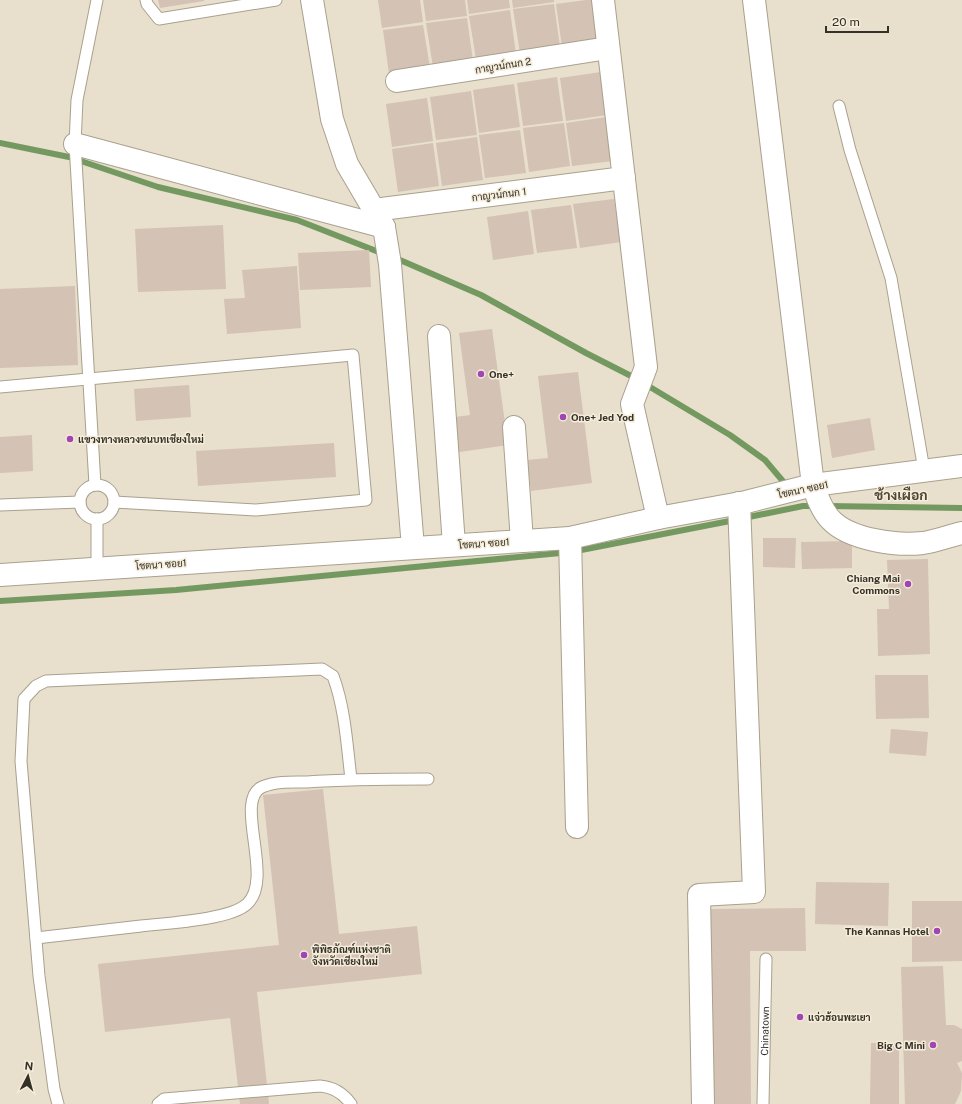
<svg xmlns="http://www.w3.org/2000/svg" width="962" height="1104" font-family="'Public Sans',Sarabun,sans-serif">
  <rect width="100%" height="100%" fill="#e8dfcc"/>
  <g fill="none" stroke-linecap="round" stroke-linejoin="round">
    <!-- stream -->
    <g stroke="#739960" stroke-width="6">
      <polyline points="0,143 69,157 158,187 297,220 384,254"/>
      <polyline points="393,257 481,295 586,353 637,379"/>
      <polyline points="645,384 730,435 765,460 787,486"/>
      <polyline points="827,506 962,508"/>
      <polyline points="744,518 803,506 816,506"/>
      <polyline points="0,601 176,590 571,552 735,520"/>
    </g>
  </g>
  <!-- building -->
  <g fill="#d4c2b4">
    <polygon points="158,0 204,0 204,1 160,8"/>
    <polygon points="378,0 420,0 423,22 382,28"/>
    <polygon points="423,0 465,0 467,16 426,21"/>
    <polygon points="467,0 509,0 510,8 469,14"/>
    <polygon points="512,0 554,0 554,2 513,8"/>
    <polygon points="586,0 597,0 603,42 562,47 556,4"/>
    <polygon points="554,4 560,47 520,53 513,9"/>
    <polygon points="510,10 516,54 476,59 469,16"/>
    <polygon points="467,18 473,61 433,67 426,23"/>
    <polygon points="423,25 430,68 389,74 383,30"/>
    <polygon points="601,72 607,115 566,121 560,78"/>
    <polygon points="557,77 563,121 523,126 517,83"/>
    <polygon points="514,84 520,127 479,133 473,90"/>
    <polygon points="471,91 477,135 436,140 430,97"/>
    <polygon points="427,98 433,141 392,147 386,104"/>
    <polygon points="607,117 613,161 572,166 566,123"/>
    <polygon points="564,123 570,166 529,172 523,128"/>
    <polygon points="520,130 526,173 485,178 479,135"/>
    <polygon points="477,137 483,180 442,186 436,143"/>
    <polygon points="433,143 439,186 398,192 392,149"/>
    <polygon points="614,199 621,242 580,248 573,204"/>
    <polygon points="571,205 577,248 537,253 531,210"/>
    <polygon points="528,211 534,254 493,260 487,217"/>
    <polygon points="223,225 226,289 138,292 135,229"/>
    <polygon points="369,250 371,287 300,290 298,253"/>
    <polygon points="297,266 301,328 227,334 224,299 245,298 242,270"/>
    <polygon points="75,286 78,365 0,368 0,289"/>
    <polygon points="492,329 508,445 453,453 448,418 470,415 459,333"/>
    <polygon points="578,372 592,483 531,491 527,460 548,458 538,376"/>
    <polygon points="189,385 191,417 136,421 134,389"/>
    <polygon points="870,418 875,450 832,458 827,425"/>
    <polygon points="32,435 33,471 0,473 0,437"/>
    <polygon points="334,443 336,477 198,486 196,451"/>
    <polygon points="763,538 796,538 795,568 763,567"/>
    <polygon points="852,541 852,568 802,569 801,542"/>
    <polygon points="928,559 930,654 878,656 877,609 889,609 887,560"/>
    <polygon points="875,675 928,675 929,718 876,719"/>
    <polygon points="891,729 928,732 926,756 889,753"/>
    <polygon points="323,789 339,934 417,926 422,974 257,992 269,1104 240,1104 230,1018 105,1032 98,964 279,945 263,795"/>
    <polygon points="816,882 889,883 888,926 815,924"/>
    <polygon points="912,901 962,901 962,961 912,962"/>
    <polygon points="805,908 806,951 750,951 751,1104 711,1104 709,909"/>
    <polygon points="943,966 946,1025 954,1025 962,1029 962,1061 957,1063 962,1073 961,1091 955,1104 905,1104 901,967"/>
    <polygon points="871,1043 899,1043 899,1104 870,1104"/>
  </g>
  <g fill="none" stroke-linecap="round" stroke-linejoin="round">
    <defs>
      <g id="lane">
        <polyline points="146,0 147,4 159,19 276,0"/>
        <polyline points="839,106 850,150 891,278 924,470"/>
        <polyline points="0,387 353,355 366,500 256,510 114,502"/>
        <polyline points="95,485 75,144 77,100 97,0"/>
        <circle cx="97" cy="502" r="17"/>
        <polyline points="0,505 80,502"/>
        <polyline points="97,519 97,568"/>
        <path d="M36,938C71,934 106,930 141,926C166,923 230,920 247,904C275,879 233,800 262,787C276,781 293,782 307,782C348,779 388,779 428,779"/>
        <path d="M58,1104L54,1089L39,976L21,761L24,699L36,686L46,681L322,669L333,676C345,708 347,745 351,779"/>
        <path d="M158,1104L164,1099L320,1086C333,1087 343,1093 351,1104"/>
        <path id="s1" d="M763,1104L766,959"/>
      </g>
      <g id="street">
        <polyline points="312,0 332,119 347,164 384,227 390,264 413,548"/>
        <polyline points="603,0 646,367 632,404 658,518"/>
        <path d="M754,0L813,485C817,497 822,511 831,520C850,540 898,546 923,543C936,541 949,536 962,533"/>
        <polyline points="397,81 608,48"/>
        <polyline points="75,144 384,227"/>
        <polyline points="374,210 624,178"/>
        <polyline points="439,336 454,545"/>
        <polyline points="514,427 522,541"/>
        <polyline points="570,538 577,827"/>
        <polyline points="0,575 570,538 658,518 746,502 813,485 962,466"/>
        <polyline points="703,1104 699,895 754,892 739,503"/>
      </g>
    </defs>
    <!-- lane casing -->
    <use href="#lane" stroke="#a9a08e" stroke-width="13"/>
    <!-- street casing -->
    <use href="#street" stroke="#a9a08e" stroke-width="24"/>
    <!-- lane -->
    <use href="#lane" stroke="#fff" stroke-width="11"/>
    <!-- street -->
    <use href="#street" stroke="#fff" stroke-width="22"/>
  </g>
  <!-- markers -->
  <g fill="#9f46b2" stroke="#f5ecd9" stroke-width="1.5">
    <circle cx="481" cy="374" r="4"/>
    <circle cx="563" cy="417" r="4"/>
    <circle cx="70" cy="439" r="4"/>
    <circle cx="908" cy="584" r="4"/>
    <circle cx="937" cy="931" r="4"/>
    <circle cx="304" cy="955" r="4"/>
    <circle cx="800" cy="1017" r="4"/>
    <circle cx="933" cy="1045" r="4"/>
  </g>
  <g text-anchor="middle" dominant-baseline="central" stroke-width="3" stroke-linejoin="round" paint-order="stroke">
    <!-- street labels -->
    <g font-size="10" fill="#343129" stroke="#f5ecd9">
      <text transform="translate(503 65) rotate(-9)">กาญวน์กนก 2</text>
      <text transform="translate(499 194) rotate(-7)">กาญวน์กนก 1</text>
      <text transform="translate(803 489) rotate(-12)">โชตนา ซอย1</text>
      <text transform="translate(484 543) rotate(-4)">โชตนา ซอย1</text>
      <text transform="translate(161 564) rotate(-4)">โชตนา ซอย1</text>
      <text stroke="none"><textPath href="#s1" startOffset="73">Chinatown</textPath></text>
    </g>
    <!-- poi labels -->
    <g font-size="10" font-weight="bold" fill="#343129" stroke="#f5ecd9" text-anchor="start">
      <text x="489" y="374">One+</text>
      <text x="571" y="417">One+ Jed Yod</text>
      <text x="78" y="439">แขวงทางหลวงชนบทเชียงใหม่</text>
      <text x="900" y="578" text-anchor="end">Chiang Mai<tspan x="900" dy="12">Commons</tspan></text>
      <text x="929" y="931" text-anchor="end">The Kannas Hotel</text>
      <text x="312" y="949">พิพิธภัณฑ์แห่งชาติ<tspan x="312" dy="12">จังหวัดเชียงใหม่</tspan></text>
      <text x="808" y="1017">แจ่วฮ้อนพะเยา</text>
      <text x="925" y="1045" text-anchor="end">Big C Mini</text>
    </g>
    <!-- district labels -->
    <g font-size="14" font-weight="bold" fill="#4e4636" stroke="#f5ecd9">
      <text x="901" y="495">ช้างเผือก</text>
    </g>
  </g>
  <!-- north arrow -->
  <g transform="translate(28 1076) rotate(6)" stroke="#f5ecd9" stroke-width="3" paint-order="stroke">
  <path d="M0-3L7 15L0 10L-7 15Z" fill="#343129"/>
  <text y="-6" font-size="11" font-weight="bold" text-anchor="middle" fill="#343129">N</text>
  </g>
  <!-- scale -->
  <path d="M826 26v6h62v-6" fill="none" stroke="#343129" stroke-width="2"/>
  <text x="832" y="26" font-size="12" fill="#343129" stroke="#f5ecd9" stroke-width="3" paint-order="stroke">20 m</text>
</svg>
